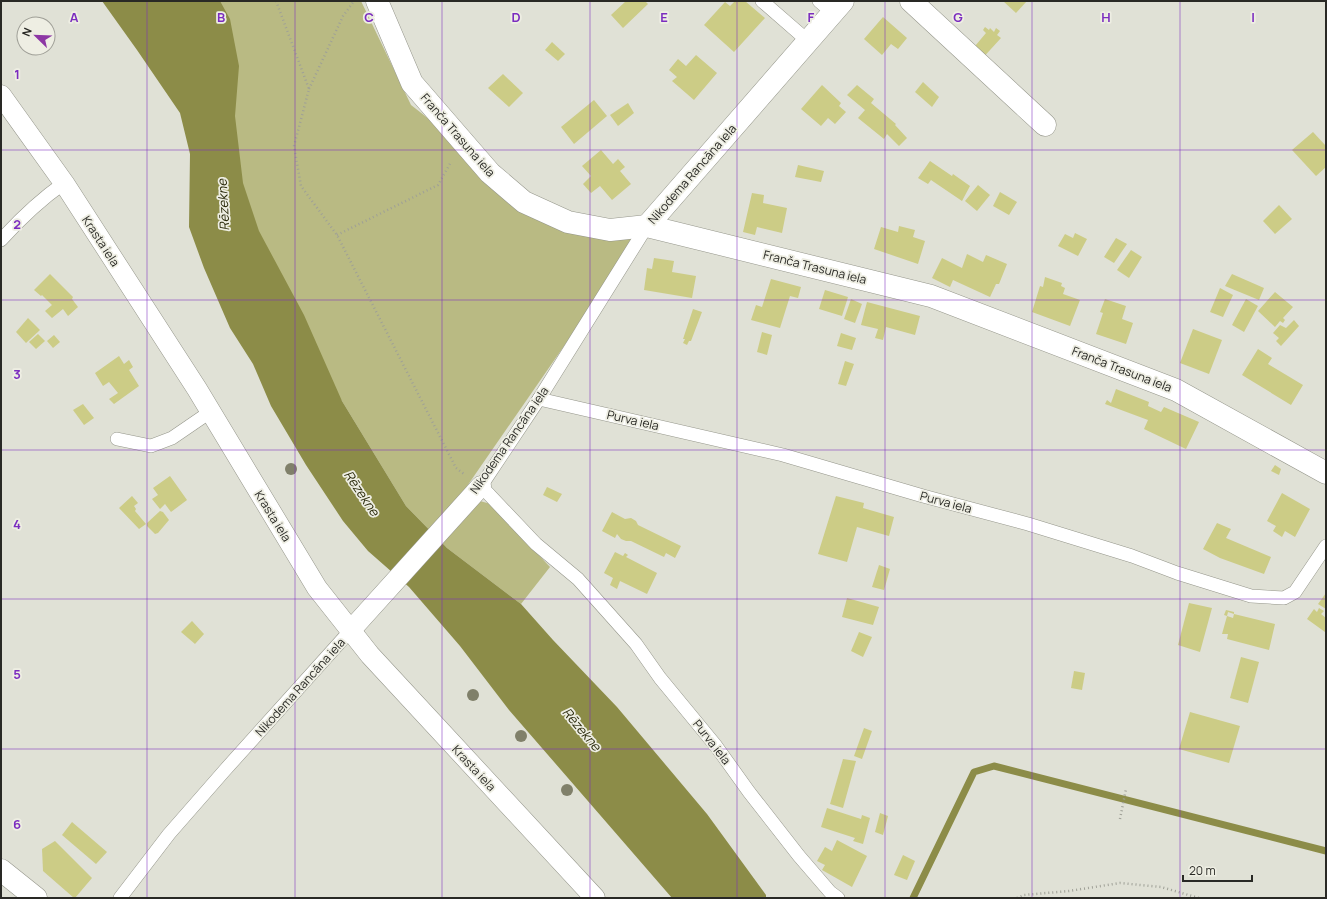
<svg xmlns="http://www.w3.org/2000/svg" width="1327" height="899" font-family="Manrope,sans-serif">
  <rect width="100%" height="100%" fill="#e0e1d6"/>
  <!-- green -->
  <polygon fill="#b9ba83" points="159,1 361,1 411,105 549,213 647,226 454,505 476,500 491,504 550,567 521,604 447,548 406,506 342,401 226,252"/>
  <!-- water -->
  <polygon fill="#8c8c48" points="102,1 220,1 230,19 239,66 235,116 243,183 259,231 304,315 342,401 406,506 447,548 521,604 553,640 617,707 707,814 766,895 766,898 672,898 509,710 460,646 409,587 368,551 343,521 306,465 271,406 253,364 230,328 204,268 189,227 190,154 180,113 137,50"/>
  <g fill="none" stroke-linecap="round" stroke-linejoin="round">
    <!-- stream -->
    <polyline stroke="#8c8c48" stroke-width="7" points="913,898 974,772 994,766 1326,851"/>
  </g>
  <!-- building -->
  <g fill="#cccc86">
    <polygon points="626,1 645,1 648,4 623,28 611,15"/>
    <polygon points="735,1 745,1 765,18 734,52 704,25 725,2 730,6"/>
    <polygon points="1003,1 1027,1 1016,13"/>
    <polygon points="883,17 907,38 898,49 891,44 882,55 864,39"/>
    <polygon points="985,27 989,30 990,28 994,32 996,28 1000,31 997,35 1001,38 980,61 970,52 986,33 983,30"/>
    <polygon points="552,42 565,54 558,61 545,50"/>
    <polygon points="696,55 717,73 694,100 672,81 677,77 669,70 678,59 686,66"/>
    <polygon points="503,74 523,93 509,107 488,88"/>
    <polygon points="923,82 939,97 932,107 915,92"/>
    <polygon points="822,85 841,103 839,106 846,112 835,124 828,118 821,126 801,109"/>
    <polygon points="857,85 874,99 871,103 896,124 895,125 907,138 899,146 887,134 884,139 858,118 865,110 847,95"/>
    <polygon points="594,100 607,116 574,144 561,127"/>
    <polygon points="628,103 634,113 618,126 610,115"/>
    <polygon points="1313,132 1326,146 1326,167 1316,176 1292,150"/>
    <polygon points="601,150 613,164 618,159 625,167 620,171 631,184 612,200 600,186 591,193 583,184 591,176 582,166"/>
    <polygon points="930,161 952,176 953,174 970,186 962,201 931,180 928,184 918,178"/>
    <polygon points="798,165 824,171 821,182 795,177"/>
    <polygon points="978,185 990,195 977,211 965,201"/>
    <polygon points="1000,192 1017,202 1009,215 993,206"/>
    <polygon points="752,193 764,195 763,203 787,208 782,233 757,227 755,235 743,232"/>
    <polygon points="1279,205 1292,219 1275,234 1263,221"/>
    <polygon points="899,226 915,230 913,237 925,241 918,264 874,249 881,227 898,232"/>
    <polygon points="1075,233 1087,239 1078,256 1058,246 1065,234 1073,238"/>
    <polygon points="1116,238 1127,244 1114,263 1104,257"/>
    <polygon points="1131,250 1142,257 1129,278 1117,270"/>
    <polygon points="967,254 983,262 986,255 1007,264 999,284 996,284 990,297 953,280 950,287 932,278 942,258 962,268"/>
    <polygon points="654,258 674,261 672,272 696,276 692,298 644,290 647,268 652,269"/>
    <polygon points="50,274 73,297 72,299 78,307 68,316 63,309 52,318 45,311 52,305 42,295 41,296 34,290"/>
    <polygon points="1232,274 1264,288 1259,300 1225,286"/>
    <polygon points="1045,277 1062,283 1061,286 1065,288 1063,294 1080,300 1070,326 1032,312 1040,286 1043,287"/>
    <polygon points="771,279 801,287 798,298 790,296 780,328 751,320 756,305 762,307"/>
    <polygon points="1220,288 1233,295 1223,317 1210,312"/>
    <polygon points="825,290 848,297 842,316 819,309"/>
    <polygon points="1275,292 1293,307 1283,318 1285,320 1283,323 1280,321 1275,327 1258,311"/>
    <polygon points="851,299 862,304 855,323 844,319"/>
    <polygon points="1105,299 1126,306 1122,319 1133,323 1126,344 1096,334 1103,313 1100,312"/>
    <polygon points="1246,299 1258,306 1244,332 1232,325"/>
    <polygon points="867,302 920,316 915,335 886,327 883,340 875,338 878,329 861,325"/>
    <polygon points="693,309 702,312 691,341 689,341 687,345 683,343 685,339 683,339"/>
    <polygon points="28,318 40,330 26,343 16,332"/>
    <polygon points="1294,320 1299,326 1281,346 1276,341 1279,338 1273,333 1280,325 1286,328"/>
    <polygon points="1193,329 1222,340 1209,374 1180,363"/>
    <polygon points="762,332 772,335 767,355 757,352"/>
    <polygon points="841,333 856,338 852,350 837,346"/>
    <polygon points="38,334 45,341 36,349 29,342"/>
    <polygon points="54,335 60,342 53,348 47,341"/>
    <polygon points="1258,349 1272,358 1268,364 1303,385 1291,405 1242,375"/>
    <polygon points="119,356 124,364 129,360 133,367 129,370 139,386 114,404 109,399 118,393 109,382 103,386 95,373"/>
    <polygon points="845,361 854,364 846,386 838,384"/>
    <polygon points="1116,389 1149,402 1148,406 1161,412 1164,407 1199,422 1186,449 1144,429 1148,420 1105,404 1107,400 1111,403"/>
    <polygon points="83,404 94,418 84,425 73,410"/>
    <polygon points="1275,465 1281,469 1279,475 1271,471"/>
    <polygon points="170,476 187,500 171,512 165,504 160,509 152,499 158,495 153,488"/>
    <polygon points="547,487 562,494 557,502 543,495"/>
    <polygon points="1282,493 1310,509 1295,537 1285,531 1282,537 1273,531 1276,526 1267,521"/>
    <polygon points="132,496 138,503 134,506 136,509 135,511 146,524 139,529 119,508"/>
    <polygon points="836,496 864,503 863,508 894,517 889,536 857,527 847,562 818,554"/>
    <polygon points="160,511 163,512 169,520 158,533 155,534 147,526 147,523"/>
    <polygon points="612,512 625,519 631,518 636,521 638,525 681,546 675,558 666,553 664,557 631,541 626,541 621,539 617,534 615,538 602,531"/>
    <polygon points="1217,523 1231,529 1226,538 1271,557 1264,574 1220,558 1203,549"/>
    <polygon points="615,552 623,556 625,553 628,555 626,557 657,573 647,594 620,581 617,589 610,585 613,578 604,573"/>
    <polygon points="879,565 890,569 884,590 872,587"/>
    <polygon points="1326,593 1326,609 1318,604"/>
    <polygon points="847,598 879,607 873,625 842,617"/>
    <polygon points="1189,603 1212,608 1200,652 1178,645"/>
    <polygon points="1319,608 1324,611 1321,614 1326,618 1325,632 1307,619 1314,609 1317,612"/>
    <polygon points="1226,610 1234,612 1234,614 1228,612 1227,616 1233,618 1234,614 1275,624 1269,650 1227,639 1228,634 1222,634 1227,616 1224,615"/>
    <polygon points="192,621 204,634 195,644 181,632"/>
    <polygon points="859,632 872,637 863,657 851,651"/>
    <polygon points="1241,657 1259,662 1248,703 1230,698"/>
    <polygon points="1074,671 1085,673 1082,690 1071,688"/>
    <polygon points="1190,712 1240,726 1229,763 1179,749"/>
    <polygon points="864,728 872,731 862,759 854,756"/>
    <polygon points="843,759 856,761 843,808 830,804"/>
    <polygon points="827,808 861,819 862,815 870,818 863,844 853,841 855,838 821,827"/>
    <polygon points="880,813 888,816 883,835 875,832"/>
    <polygon points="72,822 107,852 96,864 62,835"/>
    <polygon points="837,840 867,856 852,887 822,870 825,865 817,861 825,847 832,851"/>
    <polygon points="55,841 92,878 75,898 74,898 43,871 42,849"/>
    <polygon points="903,855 915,861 907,880 894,875"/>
  </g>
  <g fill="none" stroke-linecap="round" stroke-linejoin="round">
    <defs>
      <g id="service">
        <polyline points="762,1 808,41"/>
        <polyline points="819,1 833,13"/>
        <polyline points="647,226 539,399 481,486 536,544 578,579 636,644 660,678 716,746 749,792 799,856 830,892 838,898"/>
        <path d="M1,240C20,219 40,200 64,183"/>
        <polyline points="539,399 783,455 923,496 1028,524 1132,556 1177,573 1251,596 1284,598 1295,592 1326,546"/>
        <polyline points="117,439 151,446 172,438 210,412"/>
        <polyline points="120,898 169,834 225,770 350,631"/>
      </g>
      <g id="pedestrian">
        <polyline points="1,95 64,183 197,389 317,588 370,655 595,898"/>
        <polyline points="350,631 481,486"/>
      </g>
      <g id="minor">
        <polyline points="377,1 412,83 490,173 524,202 568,222 610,230 647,226 931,296 1176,390 1326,473"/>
        <polyline points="911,1 1045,125"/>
        <polyline points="647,226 843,1"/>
        <polyline points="1,870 36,898"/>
      </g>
    </defs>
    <!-- service casing -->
    <use href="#service" stroke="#95968b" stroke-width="14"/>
    <!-- pedestrian casing -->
    <use href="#pedestrian" stroke="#95968b" stroke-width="21"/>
    <!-- minor casing -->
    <use href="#minor" stroke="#95968b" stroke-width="23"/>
    <!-- path -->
    <g stroke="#9fa097" stroke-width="2.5" stroke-dasharray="1 3" stroke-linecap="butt">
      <polyline points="276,1 309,89 294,146 301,186 337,235 456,468 464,474"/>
      <polyline points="309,89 343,16 354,1"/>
      <polyline points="337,235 438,185 451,162"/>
      <polyline points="1120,819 1126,789"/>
      <polyline points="1017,898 1024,895 1069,891 1120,883 1161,887 1199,898"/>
    </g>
    <!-- service -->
    <use href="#service" stroke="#fff" stroke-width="13"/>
    <!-- pedestrian -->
    <use href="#pedestrian" stroke="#fff" stroke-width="20"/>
    <!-- minor -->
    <use href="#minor" stroke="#fff" stroke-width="22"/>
  </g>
  <!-- trees -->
  <g fill="#80806a">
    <circle cx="291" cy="469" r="6"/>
    <circle cx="473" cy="695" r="6"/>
    <circle cx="521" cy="736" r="6"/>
    <circle cx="567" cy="790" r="6"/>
  </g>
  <!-- grid -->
  <path fill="none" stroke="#7b2cbf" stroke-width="1" stroke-opacity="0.55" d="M147,1V898M295,1V898M442,1V898M590,1V898M737,1V898M885,1V898M1032,1V898M1180,1V898M1,150H1326M1,300H1326M1,450H1326M1,599H1326M1,749H1326"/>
  <g text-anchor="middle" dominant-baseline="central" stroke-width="3.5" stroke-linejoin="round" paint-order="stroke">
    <!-- street labels -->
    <g font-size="12" fill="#292925" stroke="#eeeee3">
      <text transform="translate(458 135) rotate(49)">Franča Trasuna iela</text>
      <text transform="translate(692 174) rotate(-49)">Nikodema Rancāna iela</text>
      <text transform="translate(101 241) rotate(57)">Krasta iela</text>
      <text transform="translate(815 267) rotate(14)">Franča Trasuna iela</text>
      <text transform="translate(1122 369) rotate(21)">Franča Trasuna iela</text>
      <text transform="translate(633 420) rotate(13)">Purva iela</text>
      <text transform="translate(509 440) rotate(-55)">Nikodema Rancāna iela</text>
      <text transform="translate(946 502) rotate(15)">Purva iela</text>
      <text transform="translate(273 516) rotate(58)">Krasta iela</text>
      <text transform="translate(300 687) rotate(-48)">Nikodema Rancāna iela</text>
      <text transform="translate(712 742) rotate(52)">Purva iela</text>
      <text transform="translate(474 768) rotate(47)">Krasta iela</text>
    </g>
    <!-- water labels -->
    <g font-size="13" font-style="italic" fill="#2b2b0c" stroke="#eeeee3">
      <text transform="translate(223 205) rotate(-93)">Rēzekne</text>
      <text transform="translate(362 493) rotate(56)">Rēzekne</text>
      <text transform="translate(582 729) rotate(50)">Rēzekne</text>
    </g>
  </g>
  <g font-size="13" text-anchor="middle" font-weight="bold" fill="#7b2cbf" stroke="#eeeee3" stroke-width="3.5" stroke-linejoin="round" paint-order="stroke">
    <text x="74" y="22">A</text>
    <text x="221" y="22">B</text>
    <text x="369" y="22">C</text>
    <text x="516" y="22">D</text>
    <text x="664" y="22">E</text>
    <text x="811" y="22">F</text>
    <text x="958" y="22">G</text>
    <text x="1106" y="22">H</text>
    <text x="1253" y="22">I</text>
    <text x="17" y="79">1</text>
    <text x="17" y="229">2</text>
    <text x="17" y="379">3</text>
    <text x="17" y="529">4</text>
    <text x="17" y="679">5</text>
    <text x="17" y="829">6</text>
  </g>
  <!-- border -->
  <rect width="1327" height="899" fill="none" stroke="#292925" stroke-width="4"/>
  <!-- north arrow -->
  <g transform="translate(36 36) rotate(293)"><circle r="19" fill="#eeeee3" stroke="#9f9f97"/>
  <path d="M0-3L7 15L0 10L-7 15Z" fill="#8d37a4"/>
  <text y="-6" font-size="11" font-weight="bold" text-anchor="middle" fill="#292925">N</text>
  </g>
  <!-- scale -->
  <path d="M1183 875v6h69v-6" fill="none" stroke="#292925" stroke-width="2"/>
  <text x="1189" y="875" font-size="12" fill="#292925" stroke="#eeeee3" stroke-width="3" paint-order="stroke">20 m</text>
</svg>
